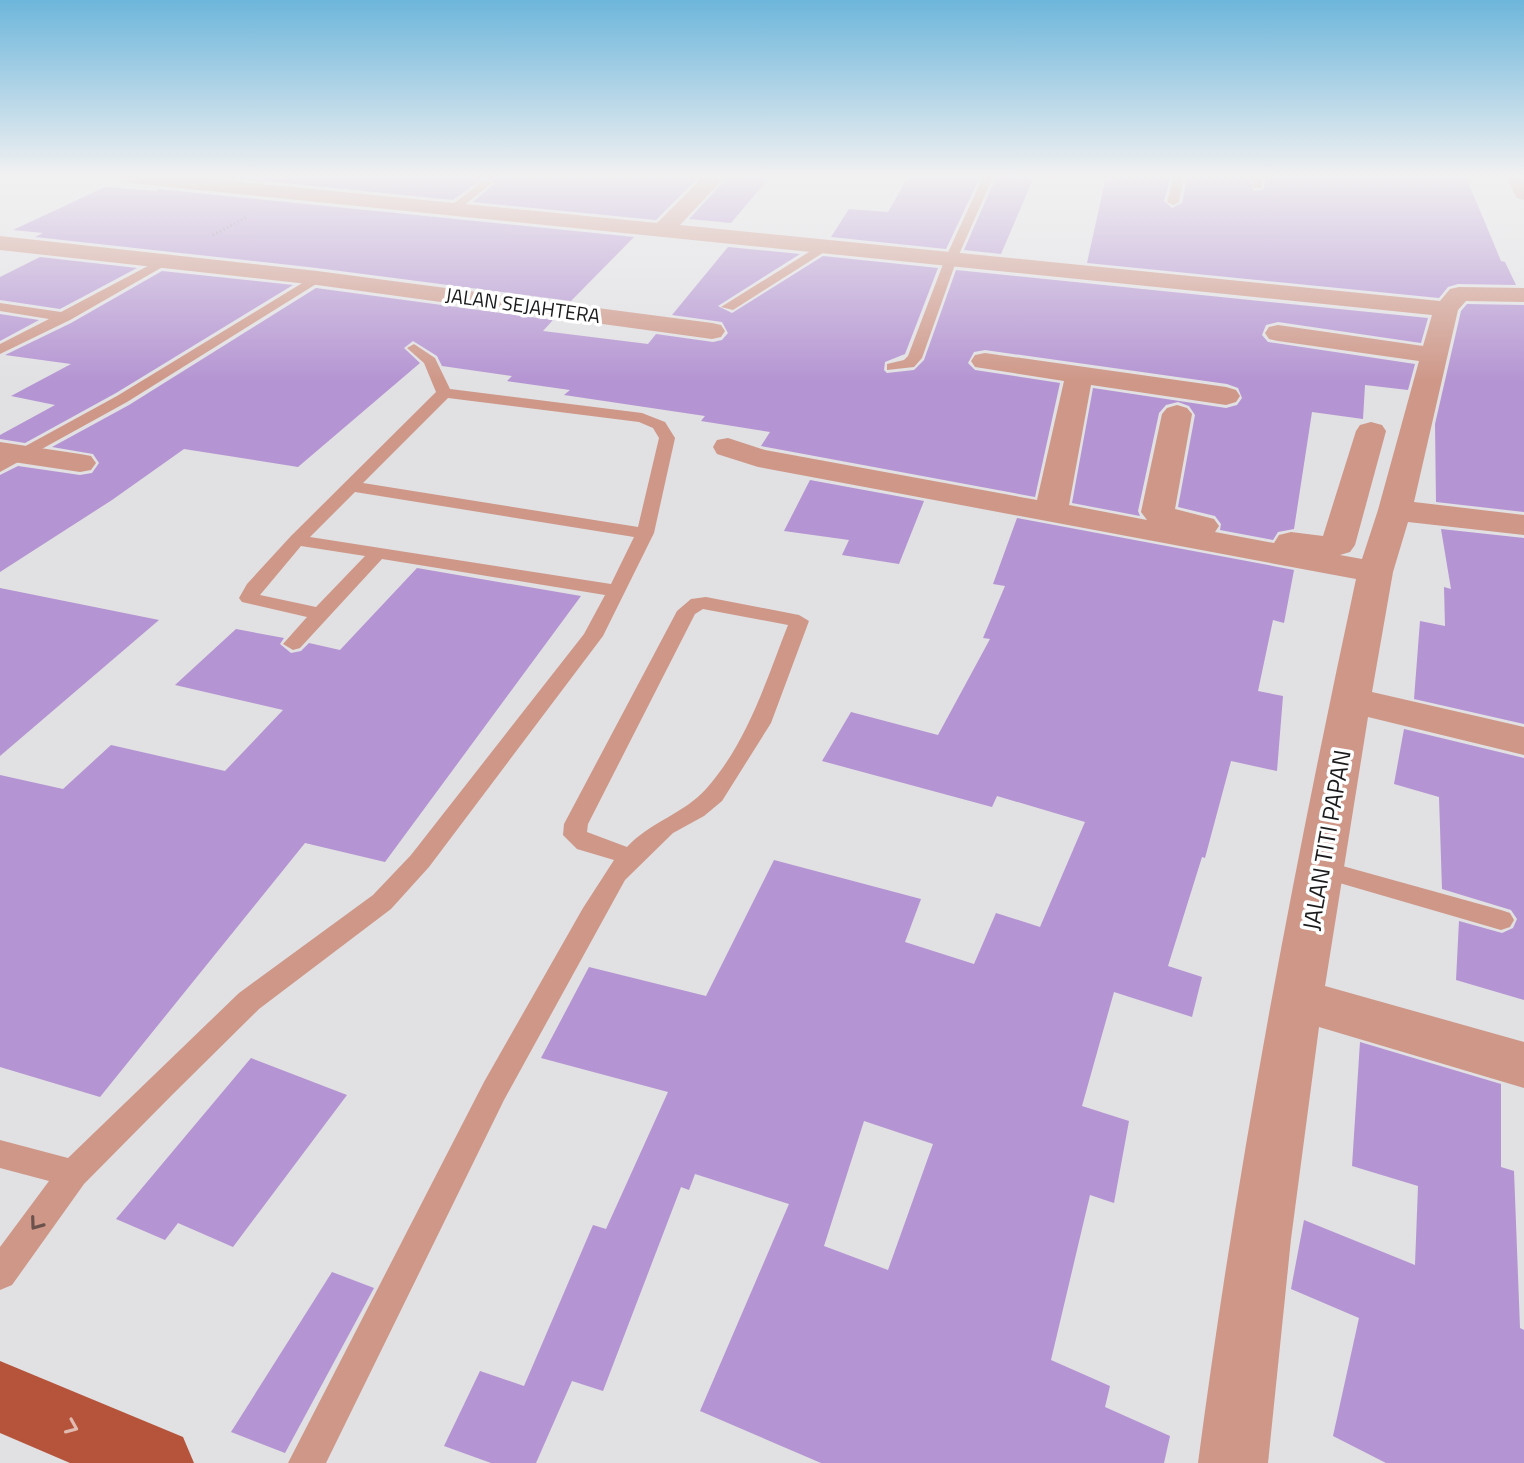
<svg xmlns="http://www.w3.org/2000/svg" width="1524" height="1463" font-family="'Titillium Web',sans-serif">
  <rect width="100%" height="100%" fill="#e1e0e3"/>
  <!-- building -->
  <g fill="#b494d2" fill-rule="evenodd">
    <polygon points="223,177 699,177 656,220 473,202 495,183 484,178 453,200"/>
    <polygon points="728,177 770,177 731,223 689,219"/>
    <polygon points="908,177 980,177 946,249 831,237 849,209 888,212"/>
    <polygon points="996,177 1034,177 1001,254 964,250"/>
    <polygon points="1106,177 1171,177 1164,201 1172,208 1182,203 1187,177 1250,177 1253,191 1263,190 1266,177 1466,177 1501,261 1505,262 1516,285 1458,284 1448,287 1439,298 1087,263"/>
    <polygon points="105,187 158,191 158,189 634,237 571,301 317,268 35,237 43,233 13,230"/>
    <polygon points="728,247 800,254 718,306 732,313 823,256 938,268 905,354 885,362 884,370 887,373 914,370 924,360 956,270 1428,318 1421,343 1278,322 1266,325 1262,335 1268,342 1415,364 1408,390 1365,385 1363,419 1312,412 1294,529 1278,532 1273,540 1220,530 1221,524 1215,516 1178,507 1195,415 1189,406 1178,402 1166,405 1159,413 1138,511 1140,516 1072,503 1093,388 1226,408 1237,405 1242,398 1238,388 1227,384 985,350 974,352 968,363 975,370 1060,383 1035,497 766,447 761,446 770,432 701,421 705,416 564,395 570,390 507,381 512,376 442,366 437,356 413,341 404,348 420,363 298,467 184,449 112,500 0,572 0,475 18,466 80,475 92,473 99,463 93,454 52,447 129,405 316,288 553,320 543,331 648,344 656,334 713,342 722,340 728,333 722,322 672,315"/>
    <polygon points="40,257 137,268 60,309 0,300 0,277"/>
    <polygon points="162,271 293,285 116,393 25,443 0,439 0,435 55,405 11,396 71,364 5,355 71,323"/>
    <polygon points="1467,304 1524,305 1524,512 1436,502 1435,424 1461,311"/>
    <polygon points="0,314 39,320 0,341"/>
    <polygon points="810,480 924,501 899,564 842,555 849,540 784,531"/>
    <path d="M1017,518L1294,570L1284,623L1273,620L1258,691L1283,696L1277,771L1231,761L1205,858L1202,857L1168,966L1202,977L1192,1017L1114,992L1082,1106L1129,1121L1114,1203L1090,1195L1051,1360L1110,1386L1105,1407L1170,1436L1164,1463H821L700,1411L789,1204L695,1174L689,1190L681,1187L603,1391L572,1381L536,1463H491L444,1446L480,1371L524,1386L593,1225L606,1229L668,1092L541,1058L589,967L706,996L774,860L921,899L905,942L974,964L996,913L1040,927L1085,822L997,796L992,807L822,761L851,712L938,735L990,639L983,638L1005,586L993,584ZM864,1121L933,1144L888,1270L824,1246Z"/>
    <polygon points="1441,529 1524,538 1524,724 1414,699 1420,621 1445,626 1444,587 1451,589"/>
    <polygon points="417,568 581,596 385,862 305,843 100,1097 0,1067 0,775 63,789 111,745 225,771 283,710 175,685 236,629 284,638 280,644 291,653 301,651 309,643 340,650"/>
    <polygon points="0,588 159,620 0,756"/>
    <polygon points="1404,729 1524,758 1524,1000 1456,980 1459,921 1502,933 1513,928 1517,919 1511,910 1442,889 1439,797 1394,784"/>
    <polygon points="1360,1042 1501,1084 1501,1167 1514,1171 1520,1328 1524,1330 1524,1463 1386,1463 1333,1436 1359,1318 1291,1289 1304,1220 1415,1265 1418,1186 1352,1166"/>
    <polygon points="251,1058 347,1095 233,1247 178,1223 165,1240 116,1219"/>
    <polygon points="332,1272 374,1288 285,1453 231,1432"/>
  </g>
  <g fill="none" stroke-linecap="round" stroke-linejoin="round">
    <!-- path -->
    <polyline stroke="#828184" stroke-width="3" stroke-dasharray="1 3" stroke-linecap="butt" points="213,235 247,217"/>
    <!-- lane -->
    <g fill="#ce9788" fill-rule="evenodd">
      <polygon points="983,177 993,177 957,259 922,358 914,367 887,370 887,364 904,360 908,356 945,259"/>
      <polygon points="1043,177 1057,177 1052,180"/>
      <polygon points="1174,177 1184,177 1179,202 1173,205 1167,202"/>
      <polygon points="1253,177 1263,177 1261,188 1253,188"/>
      <polygon points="483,181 492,183 457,211 449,211 449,207"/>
      <polygon points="825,242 831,246 829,249 733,310 721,307"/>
      <polygon points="163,258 173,261 70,320 0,354 0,344 49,319 0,311 0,303 61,312"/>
      <polygon points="317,274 321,275 321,281 127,402 0,472 0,460 117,396"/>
      <path d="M414,344L435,358L450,389L642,413L665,422L675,438L654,533L603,636L429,867L391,909L259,1009L172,1095L84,1184L12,1285L0,1290V1247L49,1181L0,1168V1140L68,1158L239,993L373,895L411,855L584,634L605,595L382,559L300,648L293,650L283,644L307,617L242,602L239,598L247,584L291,536L436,392L424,363L407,348ZM448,398L639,422L653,428L659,438L638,527L363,483ZM355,492L634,537L611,584L310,537ZM301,546L365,556L316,607L260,595Z"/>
      <path d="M706,597L799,615L809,621L771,723L722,801L704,816L673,833L625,880L504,1100L326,1463H288L484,1082L583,908L614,860L577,849L563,835L564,824L677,611L691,599ZM703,609L788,625C766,681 747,743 706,789C685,813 650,822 627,847L587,832L588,824L695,614Z"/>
      <polygon points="1321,860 1501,910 1510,913 1514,920 1510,927 1501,930 1312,875 1309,869 1312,863"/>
    </g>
    <!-- street -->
    <g fill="#ce9788" fill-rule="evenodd">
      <path d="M120,177H192L657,223L703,177H725L680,225L1440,301L1450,289L1459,287L1524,288V302L1466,301L1458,310L1414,502L1524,515V535L1408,522L1393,572L1372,692L1524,727V755L1368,717L1325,986L1524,1042V1088L1319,1027L1291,1239L1268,1463H1198C1237,1166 1293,872 1356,579L758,467L717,454L713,447L717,440L728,438L765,450L1037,500L1064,381L975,367L971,361L975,355L985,353L1226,387L1236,390L1240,396L1236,402L1226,405L1091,385L1069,505L1147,520L1141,512L1162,414L1167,408L1177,405L1187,408L1192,414L1175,509L1214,519L1219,526L1215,532L1274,543L1279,535L1291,532L1323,536L1356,431L1360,425L1371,422L1382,425L1386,431L1355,545L1350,552L1340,555L1362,559L1378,510L1419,361L1278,341L1269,339L1265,333L1269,327L1278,325L1423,346L1432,315L130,183Z"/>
      <polygon points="1506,177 1524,177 1524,200 1517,198"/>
      <polygon points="0,236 317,271 712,323 721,325 725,331 721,337 712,339 317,285 0,250"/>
      <polygon points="0,442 80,454 91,456 96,463 91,470 80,472 0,460"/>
    </g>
    <!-- primary -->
    <polygon fill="#b5543b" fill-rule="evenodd" points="0,1361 183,1437 194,1463 70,1463 0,1433"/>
  </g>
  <!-- one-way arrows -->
  <defs><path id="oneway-chevron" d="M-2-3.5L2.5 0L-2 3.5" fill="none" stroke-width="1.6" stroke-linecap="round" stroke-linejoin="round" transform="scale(2)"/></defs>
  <use stroke="#6c524d" href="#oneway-chevron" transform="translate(36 1224) rotate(126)"/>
  <use stroke="#e1bbb1" href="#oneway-chevron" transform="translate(72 1427) rotate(23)"/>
  <!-- sky -->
  <linearGradient id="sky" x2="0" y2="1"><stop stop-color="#6db6db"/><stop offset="0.46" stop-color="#f2f1f2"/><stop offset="1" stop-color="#f2f1f2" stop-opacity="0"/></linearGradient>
  <rect width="1524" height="382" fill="url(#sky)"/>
  <g text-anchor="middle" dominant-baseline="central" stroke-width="7" stroke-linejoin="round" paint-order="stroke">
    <!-- far-street labels -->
    <g font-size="20" fill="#1b1a1c" stroke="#fff">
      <text transform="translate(523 305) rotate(8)">JALAN SEJAHTERA</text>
    </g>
    <!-- street labels -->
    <g font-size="24" fill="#1b1a1c" stroke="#fff">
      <text transform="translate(1326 840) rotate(-80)">JALAN TITI PAPAN</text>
    </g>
  </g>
</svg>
